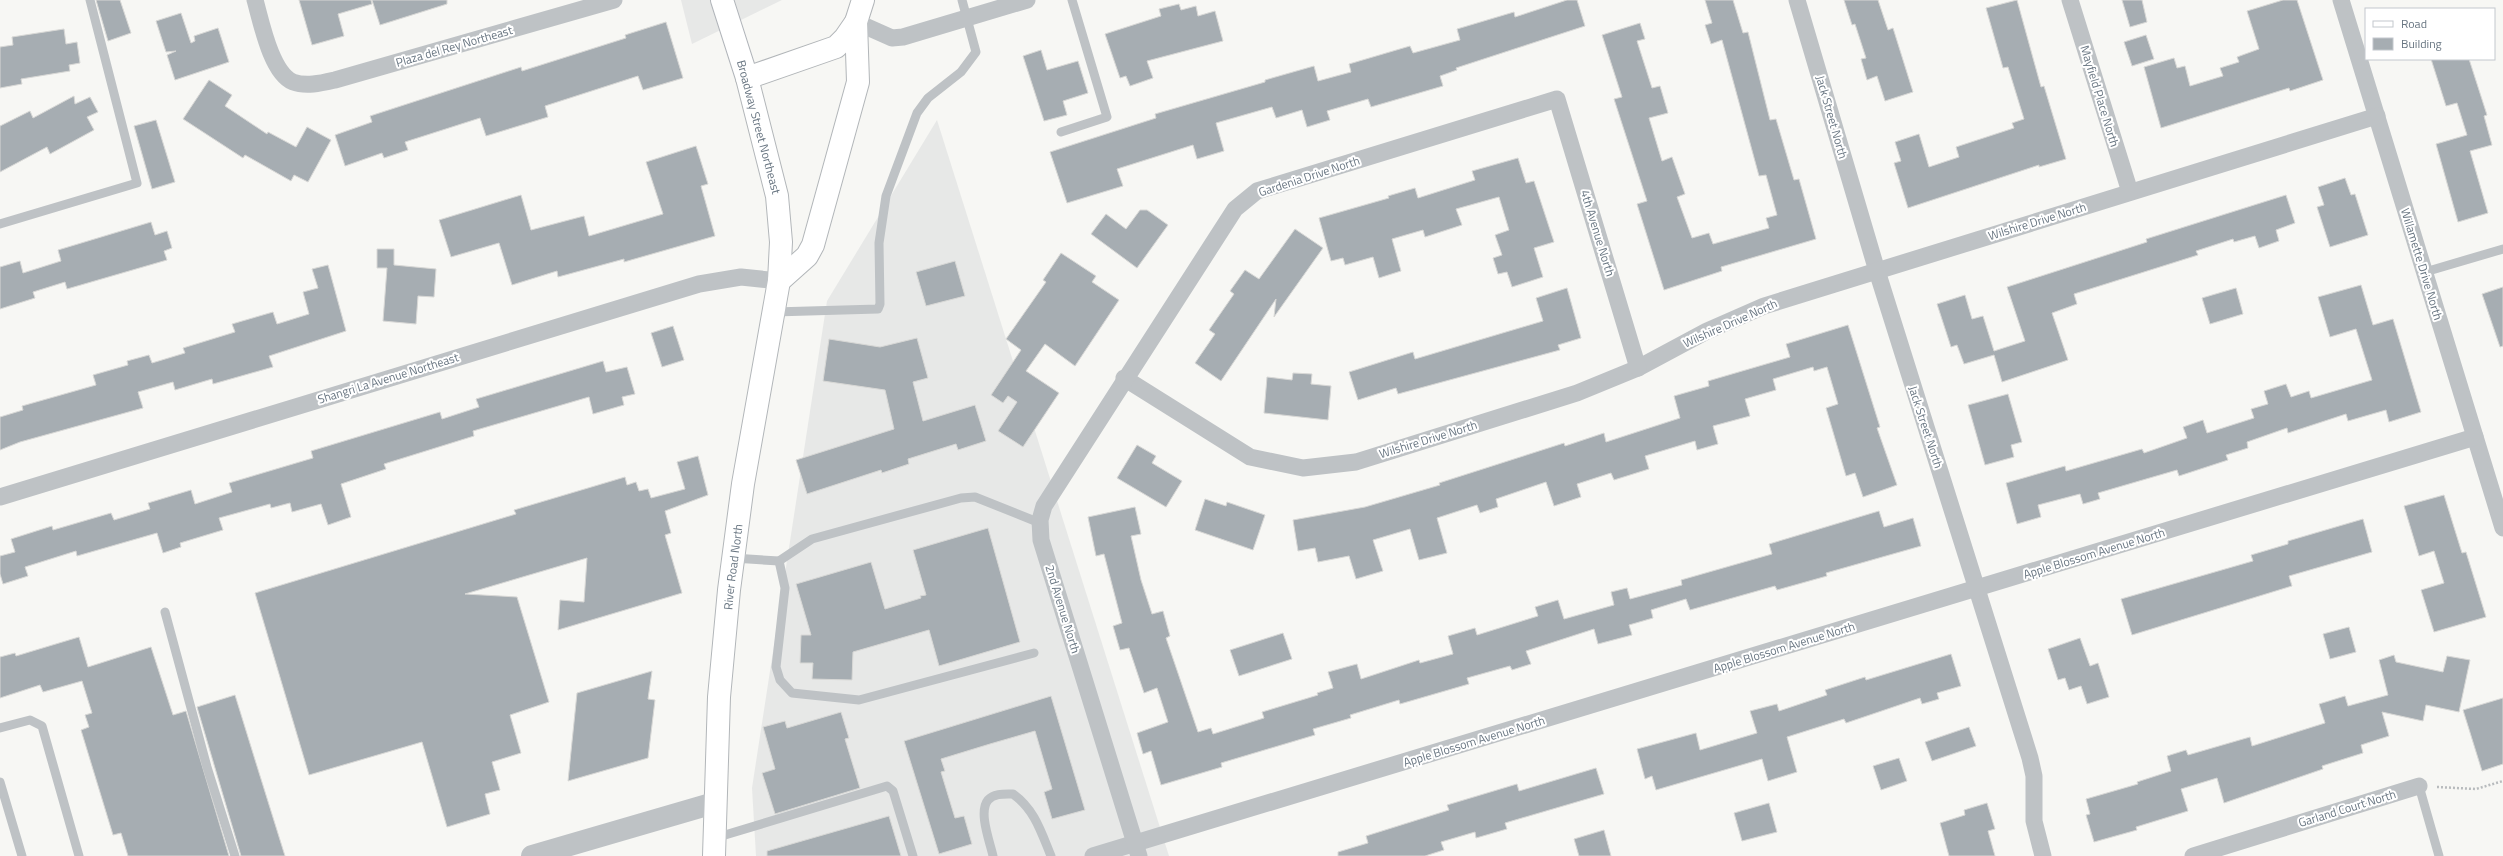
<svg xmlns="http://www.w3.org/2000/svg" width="2503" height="856" font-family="'Titillium Web',sans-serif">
  <rect width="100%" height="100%" fill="#f7f7f4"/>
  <!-- built -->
  <g fill="#e7e8e7">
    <polygon points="681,0 782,0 692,44"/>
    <polygon points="937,120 1169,856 756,856 752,788 827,301"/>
  </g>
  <!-- building -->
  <g fill="#a6adb2" stroke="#d8d8d6">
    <polygon points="96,0 120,0 131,33 108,41"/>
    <polygon points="299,0 371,0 372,4 338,14 344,36 312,45"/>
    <polygon points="372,0 447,0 447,4 380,25"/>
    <polygon points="1567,0 1577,0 1585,26 1456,68 1457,70 1440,76 1443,86 1371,107 1368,99 1327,111 1330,120 1307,127 1302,110 1276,118 1272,107 1216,123 1224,151 1197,159 1193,145 1117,169 1123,186 1067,203 1050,152 1156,118 1155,114 1265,82 1265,80 1314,66 1318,81 1351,72 1349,64 1410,46 1413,53 1460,40 1457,29 1514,12 1515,17"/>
    <polygon points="1705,0 1733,0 1743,33 1748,32 1770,120 1776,119 1794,180 1799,179 1816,239 1721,267 1722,271 1664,290 1637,204 1647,201 1614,99 1622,97 1602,35 1640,23 1645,39 1637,41 1652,88 1660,86 1668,113 1649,118 1662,161 1672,157 1685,194 1677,197 1692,238 1709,233 1713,244 1769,228 1766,218 1777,215 1766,175 1759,176 1722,40 1711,44 1705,25 1712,23"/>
    <polygon points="1844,0 1878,0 1888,30 1893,28 1913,92 1885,101 1877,76 1867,80 1861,59 1866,58 1855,24 1852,25"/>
    <polygon points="2017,0 2041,87 2044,86 2066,159 2039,167 2039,165 1908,208 1894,163 1901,161 1895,142 1919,134 1929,167 1959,157 1956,147 2014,128 2012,123 2024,119 2008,67 2003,68 1986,8"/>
    <polygon points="2122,0 2142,0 2147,22 2130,27"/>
    <polygon points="2283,0 2297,0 2323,80 2290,91 2289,88 2161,128 2144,67 2174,58 2177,68 2185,66 2190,86 2223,76 2220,68 2239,62 2237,57 2259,49 2247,11"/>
    <polygon points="1179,4 1181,10 1196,6 1198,16 1215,11 1223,41 1147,61 1153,78 1130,86 1126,76 1120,78 1105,34 1161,16 1159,9"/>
    <polygon points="181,13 191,43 195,41 194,36 218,28 229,62 175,80 167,55 176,51 166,52 156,21"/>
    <polygon points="666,22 683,78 643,90 638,76 545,106 548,117 486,136 480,118 405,142 408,150 384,158 382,153 345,166 335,135 372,122 370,116 521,67 522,71 626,38 625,35"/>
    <polygon points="64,29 66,44 77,42 80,63 69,65 70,71 21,79 22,84 0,88 0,47 13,45 12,37"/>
    <polygon points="2146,35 2154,59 2132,66 2124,42"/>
    <polygon points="1041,50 1047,70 1078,61 1088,93 1063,101 1067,115 1044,121 1023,56"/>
    <polygon points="2431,59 2469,59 2487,115 2484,116 2492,145 2470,151 2488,213 2458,222 2436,144 2467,135 2457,103 2446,106"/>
    <polygon points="209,80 232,95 225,106 267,134 268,132 296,147 307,127 331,140 308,182 294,175 291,181 245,155 243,158 183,119"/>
    <polygon points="74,96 75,104 90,97 98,112 87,117 94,130 50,154 47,147 0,172 0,126 30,111 33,118"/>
    <polygon points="156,120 175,182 152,189 134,126"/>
    <polygon points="696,146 708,184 701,186 715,236 624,262 624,259 558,277 557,271 512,285 499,243 451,257 439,220 521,195 531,230 584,216 589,236 663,214 646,162"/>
    <polygon points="1518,158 1526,183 1534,181 1554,242 1534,248 1543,277 1512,287 1507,272 1498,274 1493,258 1502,255 1495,235 1509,230 1499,197 1456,209 1462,225 1425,237 1423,230 1392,239 1401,271 1379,278 1373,257 1345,265 1343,258 1331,261 1319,218 1389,198 1388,196 1415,188 1418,198 1475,180 1472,171"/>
    <polygon points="2345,178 2351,195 2355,194 2368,235 2330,247 2317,207 2324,205 2318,187"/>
    <polygon points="2286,195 2295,223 2276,230 2279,241 2259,248 2255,236 2234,242 2233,239 2196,251 2198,255 2074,294 2077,304 2052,313 2068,360 2002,382 1994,355 1964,364 1957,345 1951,347 1937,304 1965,295 1972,319 1983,316 1994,351 2025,341 2007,287 2147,242 2146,239"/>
    <polygon points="1140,210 1147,210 1168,225 1137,268 1091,234 1106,214 1126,229"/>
    <polygon points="151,222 155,235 167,231 172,248 164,251 167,260 67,289 65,282 33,292 35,298 0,309 0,267 20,261 23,273 61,261 58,250"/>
    <polygon points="1295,229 1323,248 1274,317 1276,299 1221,381 1195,363 1215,334 1209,330 1234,294 1230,291 1245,270 1259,279"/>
    <polygon points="377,249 394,249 394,265 436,269 434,297 418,296 416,324 383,321 387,268 377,268"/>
    <polygon points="1061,253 1096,276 1092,282 1119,300 1075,366 1045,344 1026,371 1059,393 1023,447 998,431 1017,402 1008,396 1003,403 991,395 1021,350 1006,339 1046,282 1043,280"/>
    <polygon points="955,261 965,296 926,306 916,272"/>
    <polygon points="328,265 346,331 269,356 273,367 213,384 212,379 175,390 173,382 138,392 143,408 20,442 0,450 0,417 23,410 22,406 96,385 93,375 128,365 127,361 149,355 152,363 185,353 183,348 235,332 232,324 273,312 277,324 309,314 303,292 318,288 312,269"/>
    <polygon points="2361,285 2373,325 2393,319 2421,412 2389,422 2386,410 2348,421 2346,414 2288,433 2287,428 2247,442 2248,448 2226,455 2228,460 2179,476 2177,470 2098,493 2100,499 2083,504 2080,494 2038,505 2041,517 2017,524 2006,483 2065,466 2066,471 2142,449 2144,453 2187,438 2183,427 2203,420 2207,433 2254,418 2251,409 2268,404 2264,391 2286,384 2291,397 2309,391 2311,398 2372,380 2356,329 2330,337 2318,297"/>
    <polygon points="2503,287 2503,346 2500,347 2482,294"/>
    <polygon points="1567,288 1581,338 1558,345 1560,350 1398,394 1396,388 1358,400 1349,372 1413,352 1415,359 1543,321 1536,298"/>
    <polygon points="2236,288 2243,314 2210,324 2202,298"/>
    <polygon points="1848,325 1880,427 1877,428 1897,485 1863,497 1855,473 1846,476 1826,408 1838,404 1827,367 1814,371 1813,367 1773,379 1776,390 1745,399 1750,416 1713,426 1718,444 1697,450 1695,441 1645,456 1649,469 1614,480 1611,473 1577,484 1581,497 1554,506 1546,482 1496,499 1498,507 1480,513 1477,505 1437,518 1447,553 1419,560 1410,529 1373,540 1383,571 1356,579 1349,556 1318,562 1315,548 1298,551 1293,520 1365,507 1440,485 1439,483 1564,443 1565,446 1604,433 1606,442 1680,418 1674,396 1709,386 1708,381 1790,357 1786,344"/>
    <polygon points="673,326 684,360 662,367 651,333"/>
    <polygon points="917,338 928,378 913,382 923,421 975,405 986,441 958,450 956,444 908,459 909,464 882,473 881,470 807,494 796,460 894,429 885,390 823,381 829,339 880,347"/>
    <polygon points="603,361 606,372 627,367 635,394 622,397 624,405 593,414 589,397 473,431 474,436 384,464 386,469 341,484 351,517 328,525 321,504 292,512 290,503 271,508 270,504 219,518 223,530 180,543 181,547 163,553 157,533 77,556 76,551 25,567 28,576 3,584 0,574 0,556 15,552 11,539 52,526 53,530 111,513 114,520 150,509 148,503 191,490 195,504 232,492 229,483 313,458 311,451 440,412 442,419 479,407 476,399"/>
    <polygon points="1293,373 1312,374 1311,384 1331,386 1328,420 1264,413 1267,377 1292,380"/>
    <polygon points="2008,394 2022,442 2011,445 2014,457 1985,465 1968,405"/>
    <polygon points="1137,445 1156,456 1152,463 1182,481 1166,507 1117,478"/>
    <polygon points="698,456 708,495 665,511 671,533 665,535 682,593 558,630 560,600 584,602 587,558 465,594 517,597 549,702 510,715 521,753 492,762 500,790 485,794 490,814 447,827 422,742 309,775 255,593 516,514 514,510 625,477 627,485 636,482 639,491 648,489 651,498 685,489 677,462"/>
    <polygon points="2444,495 2462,553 2466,552 2486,617 2434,632 2421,590 2444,583 2434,551 2419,556 2404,506"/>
    <polygon points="1205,499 1226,506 1227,502 1265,515 1253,550 1195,530"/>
    <polygon points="1135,507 1141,534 1131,536 1141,580 1152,614 1163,611 1170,636 1166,638 1198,732 1211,728 1213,734 1264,718 1262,712 1318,695 1317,693 1333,688 1328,672 1357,664 1361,679 1419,660 1420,663 1453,654 1448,636 1475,628 1477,635 1538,616 1535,607 1558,600 1564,619 1614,605 1611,592 1627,588 1630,599 1682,585 1681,580 1772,554 1769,544 1879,511 1884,527 1913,518 1921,546 1826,573 1827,576 1777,590 1775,586 1690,610 1686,599 1651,610 1653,618 1629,625 1632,635 1598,644 1594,629 1526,651 1531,664 1512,670 1510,666 1467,678 1469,684 1400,704 1399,700 1350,715 1351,718 1313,729 1315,735 1221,763 1222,767 1161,785 1151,751 1143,754 1137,733 1168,722 1157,688 1144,693 1129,648 1120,650 1113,626 1122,623 1104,554 1096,556 1088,517"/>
    <polygon points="2363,519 2372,552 2289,576 2292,586 2132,635 2121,599 2253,561 2251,555 2288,544 2288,541"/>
    <polygon points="988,528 1020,642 939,666 929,630 853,652 852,680 812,679 813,663 800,663 801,635 811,635 796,584 871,562 885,609 921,598 920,596 926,595 913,550"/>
    <polygon points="2349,627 2356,652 2330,659 2323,634"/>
    <polygon points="1283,633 1292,659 1239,676 1230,650"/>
    <polygon points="79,637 88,667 151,647 173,715 186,711 229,856 128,856 121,833 113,835 81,730 89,727 85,715 92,713 82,681 43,692 40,685 0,698 0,657 15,653 16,656"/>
    <polygon points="2080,638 2090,666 2098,663 2109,697 2087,704 2081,686 2069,690 2065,678 2058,680 2048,649"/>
    <polygon points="1951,654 1961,686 1937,693 1939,699 1922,704 1920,698 1846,723 1844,719 1787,737 1797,772 1768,781 1762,759 1656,790 1652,776 1645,779 1637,749 1696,733 1700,750 1757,733 1750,711 1777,704 1779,711 1827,695 1825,690 1865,677 1866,680"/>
    <polygon points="2394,655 2396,662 2443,672 2447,656 2470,660 2459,712 2426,705 2423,721 2382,712 2389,736 2361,745 2363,753 2322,766 2323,769 2224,803 2217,778 2181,789 2188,811 2136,827 2137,830 2094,842 2086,815 2090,814 2086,799 2138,784 2137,782 2171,771 2167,756 2186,750 2188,755 2250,737 2252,746 2325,723 2319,704 2345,696 2348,706 2388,695 2379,660"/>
    <polygon points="652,671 648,699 655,700 648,758 568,781 577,693"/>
    <polygon points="235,695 256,763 285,856 241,856 197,707"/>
    <polygon points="1051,696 1085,810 1052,819 1044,792 1052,789 1035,731 990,744 941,759 945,771 941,772 955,818 964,816 972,844 939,854 904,741"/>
    <polygon points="2503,698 2503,764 2482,771 2463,710"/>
    <polygon points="841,712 849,738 845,739 860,788 775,814 762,773 775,769 763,727 785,721 787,728"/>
    <polygon points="1969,727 1976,746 1932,761 1925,742"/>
    <polygon points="1899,758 1907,781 1881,790 1873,766"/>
    <polygon points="1596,768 1604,794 1505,823 1507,829 1476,838 1475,832 1441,842 1444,850 1425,856 1338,856 1338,852 1368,843 1366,836 1449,810 1447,805 1517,784 1519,791"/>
    <polygon points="1769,803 1777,832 1742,841 1734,813"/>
    <polygon points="1987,803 1995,829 1988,831 1995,856 1949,856 1940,823 1965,815 1964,810"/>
    <polygon points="889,816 901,856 767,856 767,851"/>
    <polygon points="1604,830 1611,856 1579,856 1574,839"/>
  </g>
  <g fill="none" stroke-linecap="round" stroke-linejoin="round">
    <defs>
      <polyline id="secondary" points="722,0 747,78"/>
      <g id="primary">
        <polyline points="779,281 807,256 813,245 858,82 856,22 863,0"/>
        <path id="s1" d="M714,856L719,697L729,590L743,484L779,281L781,242L777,196L747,78L836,47L845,38L856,22"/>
      </g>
    </defs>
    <!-- secondary casing -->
    <use href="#secondary" stroke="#b1b5ba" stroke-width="24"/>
    <!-- primary casing -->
    <use href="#primary" stroke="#b2b6b9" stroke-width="24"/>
    <!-- path -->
    <polyline stroke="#b8bbbd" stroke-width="2.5" stroke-dasharray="2 2" stroke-linecap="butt" points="2437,787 2476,789 2503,781"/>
    <!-- service -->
    <g stroke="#bec2c5" stroke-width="9">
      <polyline points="1061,132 1107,117 1072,0"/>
      <polyline points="0,224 137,183 90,0"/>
      <polyline points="2425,272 2503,249"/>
      <polyline points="774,312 878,309 880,304 879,243 886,196 917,113 928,98 961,72 976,52 962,0"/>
      <polyline points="733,558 779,561 812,539 961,498 975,497 1040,523"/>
      <polyline points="779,561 785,588 776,667 780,680 792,693 859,700 1034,653"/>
      <polyline points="165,612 207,767 235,856"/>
      <polyline points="0,728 30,720 42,726 79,856"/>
      <polyline points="0,782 22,856"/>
      <polyline points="2419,786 2439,856"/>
      <polyline points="715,838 887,786 893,791 913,856"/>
      <path d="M993,856C990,842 978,812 988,800C994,793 1005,794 1013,794C1035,810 1041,832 1051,856"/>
    </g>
    <!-- minor -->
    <g stroke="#bec2c5" stroke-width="17">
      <path d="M255,0C261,21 271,73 293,82C306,87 322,83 335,80L614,0"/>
      <polyline points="1797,0 1877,271 2030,758 2034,776 2034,821 2043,856"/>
      <polyline points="2070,0 2130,192"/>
      <polyline points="2341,0 2503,528"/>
      <polyline points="856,22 892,38 903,37 1027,0"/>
      <polyline points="1124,378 1250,457 1303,468 1356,462 1577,393 1638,368 1707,331 1764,306 2377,116"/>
      <polyline points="0,497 699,284 741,277 779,281"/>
      <polyline points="1093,856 2475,437"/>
      <polyline points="1139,856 1041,540 1040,520 1044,506 1235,209 1257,191 1557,99 1638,368"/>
      <polyline points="2193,856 2419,786"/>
    </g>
    <!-- tertiary -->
    <polyline stroke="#bec2c5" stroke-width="22" points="532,856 714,803"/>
    <!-- secondary -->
    <use href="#secondary" stroke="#fff" stroke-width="22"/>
    <!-- primary -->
    <use href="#primary" stroke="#fff" stroke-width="22"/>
  </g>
  <g text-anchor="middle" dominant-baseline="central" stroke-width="4" stroke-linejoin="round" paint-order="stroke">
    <!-- street labels -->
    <g font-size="12" fill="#697682" stroke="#fff">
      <text transform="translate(454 46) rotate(-16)">Plaza del Rey Northeast</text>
      <text transform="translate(2100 96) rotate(73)">Mayfield Place North</text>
      <text transform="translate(1832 117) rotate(74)">Jack Street North</text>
      <text transform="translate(759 127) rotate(75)">Broadway Street Northeast</text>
      <text transform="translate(1309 176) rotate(-18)">Gardenia Drive North</text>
      <text transform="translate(2037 221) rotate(-17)">Wilshire Drive North</text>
      <text transform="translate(1598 233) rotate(73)">4th Avenue North</text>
      <text transform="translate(2422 264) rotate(73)">Willamette Drive North</text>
      <text transform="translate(1730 323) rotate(-24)">Wilshire Drive North</text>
      <text transform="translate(388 378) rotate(-17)">Shangri La Avenue Northeast</text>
      <text transform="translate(1926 427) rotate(72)">Jack Street North</text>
      <text transform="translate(1428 439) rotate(-17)">Wilshire Drive North</text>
      <text transform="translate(2094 553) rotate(-17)">Apple Blossom Avenue North</text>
      <text stroke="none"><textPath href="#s1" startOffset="290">River Road North</textPath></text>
      <text transform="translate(1063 609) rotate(73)">2nd Avenue North</text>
      <text transform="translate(1784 647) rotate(-17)">Apple Blossom Avenue North</text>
      <text transform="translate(1474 741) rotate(-17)">Apple Blossom Avenue North</text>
      <text transform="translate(2347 808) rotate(-17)">Garland Court North</text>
    </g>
  </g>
  <!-- legend -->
  <rect x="2365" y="8" width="130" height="52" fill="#ffffff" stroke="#c3c8cd"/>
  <rect x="2373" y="21" width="20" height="6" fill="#ffffff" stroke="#c3c8cd"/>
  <text x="2401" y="28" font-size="12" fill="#697682">Road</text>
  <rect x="2373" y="38" width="20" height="12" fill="#a6adb2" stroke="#c3c8cd"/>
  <text x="2401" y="48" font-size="12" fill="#697682">Building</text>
</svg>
